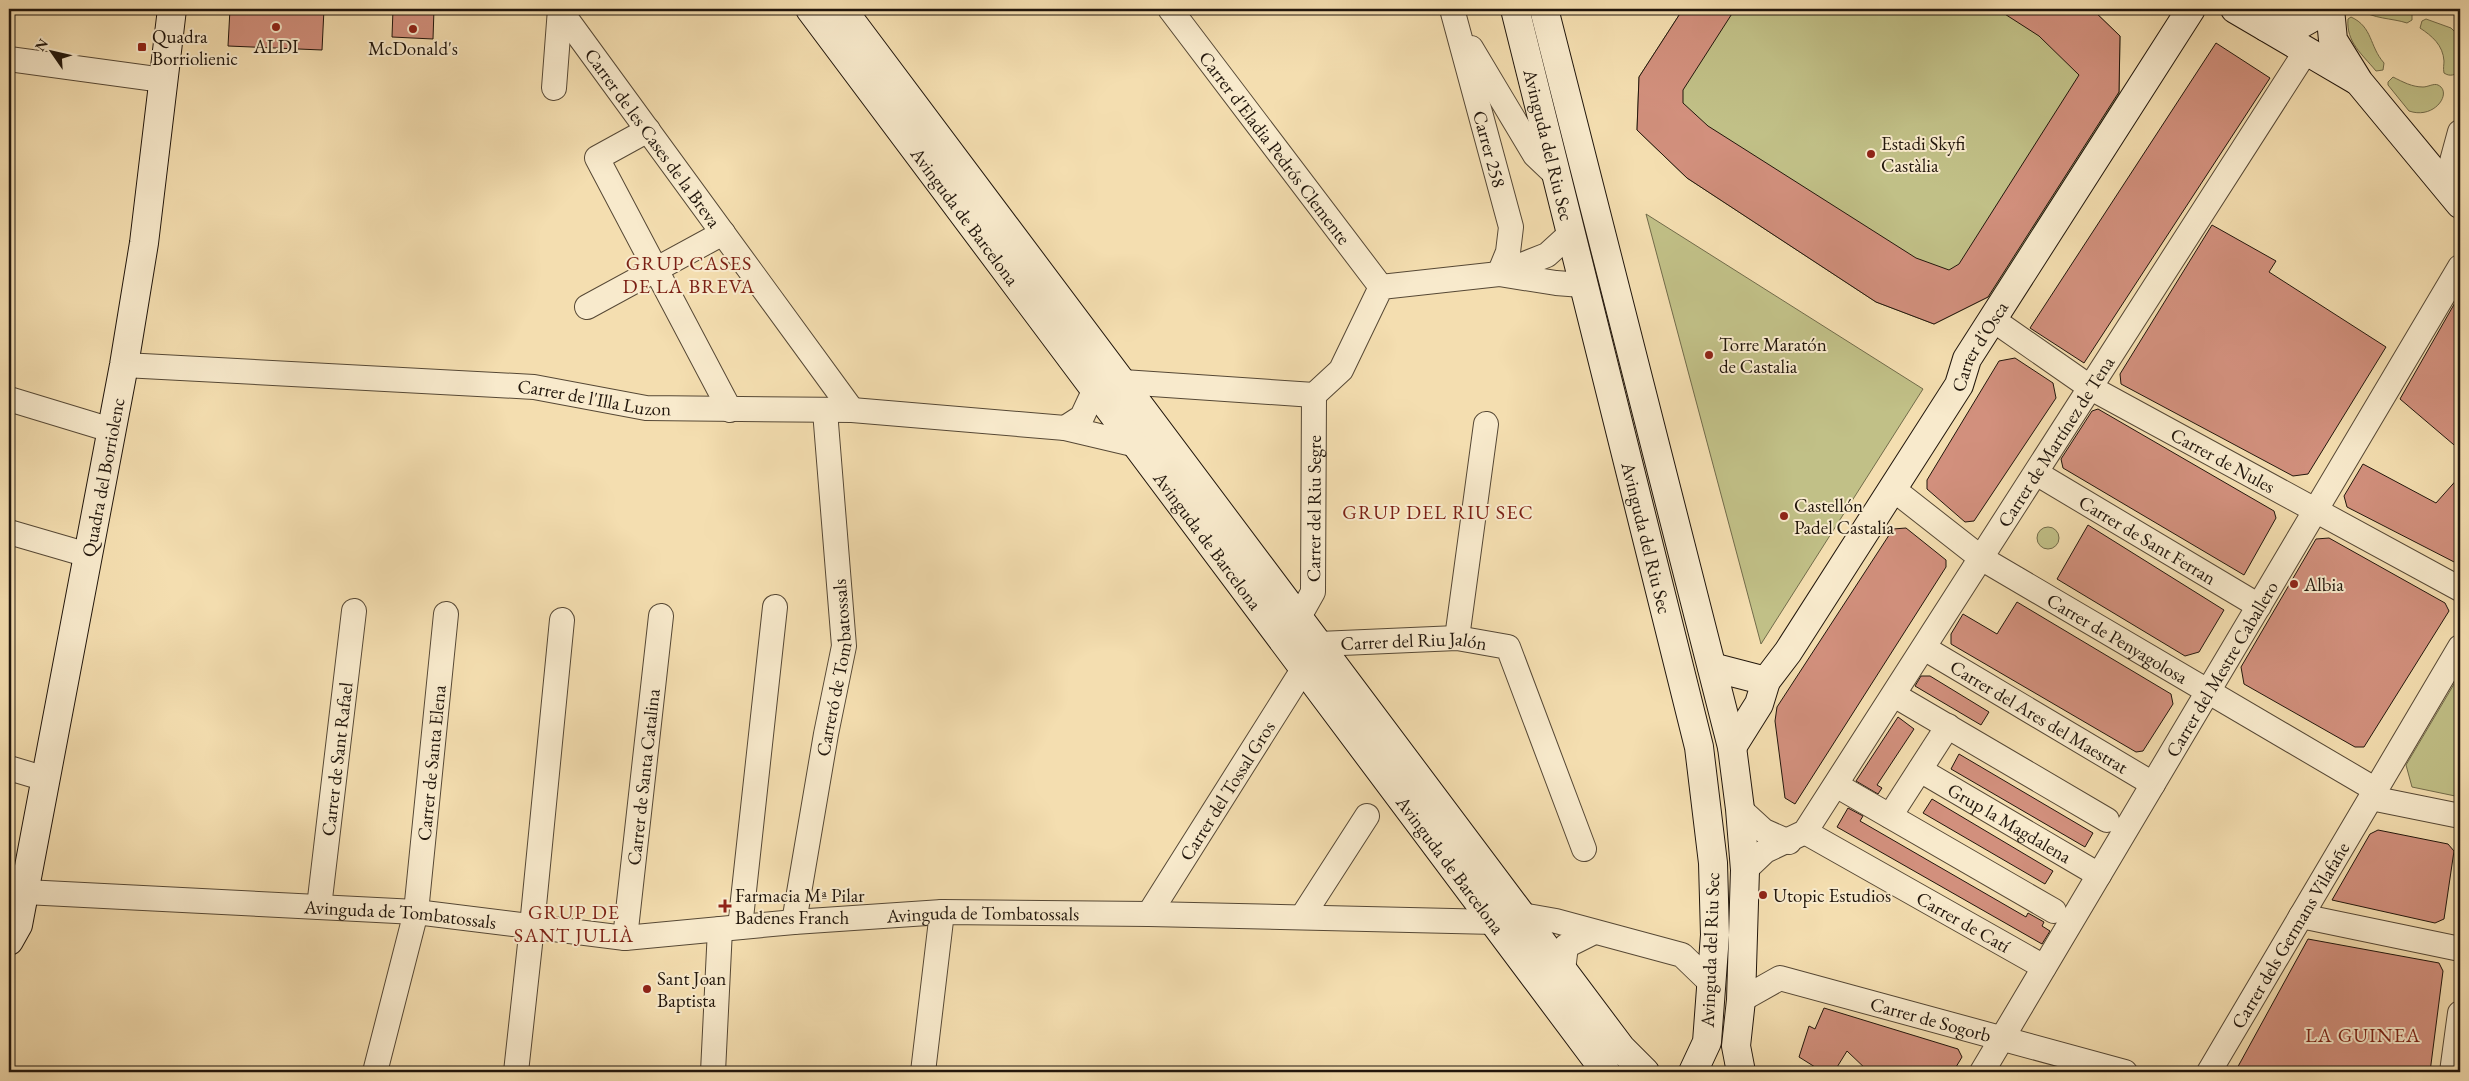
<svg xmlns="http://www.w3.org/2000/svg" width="2469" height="1081" font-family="'EB Garamond',serif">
  <rect width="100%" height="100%" fill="#f4deb0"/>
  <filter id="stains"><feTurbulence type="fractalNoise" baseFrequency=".004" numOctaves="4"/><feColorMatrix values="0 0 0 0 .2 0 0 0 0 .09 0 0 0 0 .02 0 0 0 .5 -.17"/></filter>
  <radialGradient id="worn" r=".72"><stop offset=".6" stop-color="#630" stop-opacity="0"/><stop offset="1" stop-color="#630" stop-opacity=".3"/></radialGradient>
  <!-- green -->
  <g fill="#c1c087" stroke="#716b4a">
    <polygon points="1683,9 2092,9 2120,36 2119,94 1992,295 1934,324 1876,302 1687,178 1637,130 1639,77"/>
    <path d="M2360,9H2400L2412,14V20L2407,23C2392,18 2372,19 2360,9Z"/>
    <path d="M2351,17C2373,27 2369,46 2384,63L2383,70L2376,71C2362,54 2346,42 2348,19Z"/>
    <path d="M2426,19L2451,28L2460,37V71C2455,75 2450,77 2444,73C2443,68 2444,65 2444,61C2443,45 2432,36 2420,28L2422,21Z"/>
    <path d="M2393,77C2403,82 2412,87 2423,87C2428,87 2434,83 2438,85C2453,92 2435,120 2409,111L2388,85V82Z"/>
    <polygon points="1646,214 1923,389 1761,644"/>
    <circle cx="2048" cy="538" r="11"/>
    <polygon points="2460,674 2460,797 2412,787 2406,765"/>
  </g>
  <!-- building -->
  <g fill="#d2907d" stroke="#21160c">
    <polygon points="230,9 324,9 322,50 228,46"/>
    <polygon points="393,9 434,9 433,39 392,37"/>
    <polygon points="1683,9 1735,9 1683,90 1683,103 1708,126 1916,258 1949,270 1959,264 2079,75 2039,36 1997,9 2092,9 2120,36 2119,92 1988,297 1934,324 1876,302 1687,178 1637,130 1639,77"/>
    <polygon points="2216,43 2270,78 2084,363 2030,328"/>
    <polygon points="2212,225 2276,261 2269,272 2386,347 2308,474 2293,476 2121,384 2120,374"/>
    <polygon points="2460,294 2460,450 2400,399"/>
    <polygon points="2015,358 2053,383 2056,398 1974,521 1965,522 1927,489 1927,480 1999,361"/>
    <polygon points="2098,409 2274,511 2276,518 2244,575 2063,468 2061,459 2092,411"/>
    <polygon points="2363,464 2436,503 2460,476 2460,565 2347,507 2344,496"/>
    <polygon points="2088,525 2224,610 2199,652 2185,656 2057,579"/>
    <polygon points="1906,528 1946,560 1946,567 1795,804 1785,798 1775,721 1777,707 1893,529"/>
    <polygon points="2329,538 2445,603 2449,611 2364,747 2355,747 2244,684 2241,667 2316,539"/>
    <polygon points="2017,602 2171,694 2173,704 2143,751 2136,752 1951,644 1951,634 1963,614 1997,634"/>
    <polygon points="1921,676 1930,676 1989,712 1981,725 1915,686"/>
    <polygon points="1898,717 1914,729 1877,785 1882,788 1878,794 1856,781"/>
    <polygon points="1959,754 2093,833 2085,847 1951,769"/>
    <polygon points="1932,799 2053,871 2045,884 1923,813"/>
    <polygon points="1848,808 1863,816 1860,821 2026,917 2028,913 2044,922 2042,926 2050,931 2042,944 1837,827"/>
    <polygon points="2378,830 2448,844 2454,851 2444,919 2435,923 2332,900 2370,834"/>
    <polygon points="2308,939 2439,963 2443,971 2430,1072 2235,1072"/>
    <polygon points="1824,1008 1958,1049 1962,1057 1953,1072 1869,1072 1847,1051 1834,1072 1823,1072 1799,1057 1809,1026 1815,1029"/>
  </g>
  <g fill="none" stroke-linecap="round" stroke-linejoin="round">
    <defs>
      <g id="street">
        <path id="s1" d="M1170,9L1381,287"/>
        <path id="s2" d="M1452,9L1511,227L1508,252L1499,274"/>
        <path id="s3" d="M560,10L852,410"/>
        <polyline points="1471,48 1535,155 1555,174"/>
        <polyline points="9,59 163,80"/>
        <polyline points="554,88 560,9"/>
        <polyline points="648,130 597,158 730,410"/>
        <polyline points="2445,187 2460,132"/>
        <polyline points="1499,274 1556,283 1582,285"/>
        <polyline points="587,307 723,233"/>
        <path id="s4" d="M1992,319L2091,388L2460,589"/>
        <path id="s5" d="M124,365L534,387L646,408L852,410L1065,428L1137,445"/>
        <polyline points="1123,382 1314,395 1341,370 1381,287 1499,274 1547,255 1570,234"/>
        <polyline points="9,399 111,430"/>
        <polyline points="1065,428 1082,417 1095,389"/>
        <path id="s6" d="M2036,473L2259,606"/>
        <path id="s7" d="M1893,489L1981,558L2376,790"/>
        <polyline points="9,532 88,555"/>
        <path id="s8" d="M1299,617L1313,592L1314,395"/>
        <polyline points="1457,638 1486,424"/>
        <path id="s9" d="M1319,644L1457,638L1508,647L1584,849"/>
        <path id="s10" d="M1924,648L2153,784"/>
        <polyline points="1894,695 2107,820"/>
        <polyline points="9,768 46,779"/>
        <path id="s11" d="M1920,770L2099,875"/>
        <polyline points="1836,785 2054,911"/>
        <polyline points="2371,798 2460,816"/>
        <polyline points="1740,809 1764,831 1789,842"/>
        <polyline points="1890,816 1948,726"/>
        <path id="s12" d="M1805,832L2044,967"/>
        <path id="s13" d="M1745,870L1765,851L1805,832L2306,51"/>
        <path id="s14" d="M25,892L416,912L625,938L794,922L942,912L1149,914L1495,922L1521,915L1556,921L1682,955L1712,984"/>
        <path id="s15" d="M319,907L354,611"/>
        <path id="s16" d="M1149,914L1304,668"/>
        <polyline points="2301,916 2460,949"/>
        <polyline points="1302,917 1367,816"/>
        <path id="s17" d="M794,922L826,734L844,646L825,411"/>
        <polyline points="740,927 775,607"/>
        <path id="s18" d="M625,938L661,616"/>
        <polyline points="1563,970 1566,946 1594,932"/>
        <path id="s19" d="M1741,1000L1780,978L2125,1072"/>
        <path id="s20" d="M375,1072L416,912L446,614"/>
        <polyline points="516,1072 532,926 562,620"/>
        <polyline points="713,1072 720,929"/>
        <polyline points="923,1072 942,912"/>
        <path id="s21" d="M1982,1072L2460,267"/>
        <path id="s22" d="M2209,1072L2460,647"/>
        <polyline points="2452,1072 2460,1013"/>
      </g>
      <g id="secondary">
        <path id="s23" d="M810,9L1606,1072"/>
        <polyline points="842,9 1621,1048 1645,1072"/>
        <path id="s24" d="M1515,9L1699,747L1713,863L1715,935L1707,1042L1693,1072"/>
        <polyline points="1544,9 1732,747 1740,809 1745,870 1741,1000 1736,1046 1741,1072"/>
        <polyline points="2235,9 2356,80"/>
        <polyline points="2330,9 2333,40 2359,82 2460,204"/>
        <polyline points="2266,27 2299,25 2327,9"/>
        <polyline points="1712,667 1766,681"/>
        <path id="s25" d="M1732,747L1759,704L1766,681L1788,652L1959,385L1967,359L2191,9"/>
        <path id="s26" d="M9,941L18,925L124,365L144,243L172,9"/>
      </g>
    </defs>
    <!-- street casing -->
    <use href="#street" stroke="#564835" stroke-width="26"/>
    <!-- secondary casing -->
    <use href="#secondary" stroke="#21160c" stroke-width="30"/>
    <!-- street -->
    <use href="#street" stroke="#f8eacc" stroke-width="24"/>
    <!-- secondary -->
    <use href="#secondary" stroke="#f8eacc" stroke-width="28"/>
  </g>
  <!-- markers -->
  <g fill="#8f2418" stroke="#f8eacc" stroke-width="2">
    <circle cx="276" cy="27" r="5"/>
    <circle cx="413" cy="29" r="5"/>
    <rect x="137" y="42" width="10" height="10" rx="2.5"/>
    <circle cx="1871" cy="154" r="5"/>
    <circle cx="1709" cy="355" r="5"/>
    <circle cx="1784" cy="516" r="5"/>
    <circle cx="2294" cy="584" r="5"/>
    <circle cx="1763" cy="895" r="5"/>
    <path d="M722.5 898.5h5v5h5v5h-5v5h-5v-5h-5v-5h5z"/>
    <circle cx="647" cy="989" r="5"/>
  </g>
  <g text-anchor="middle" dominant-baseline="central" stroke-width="4" stroke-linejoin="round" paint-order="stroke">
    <!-- poi labels -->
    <g font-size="19" fill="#21160c" stroke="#f8eacc" text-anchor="start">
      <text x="152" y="36">Quadra<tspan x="152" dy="22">Borriolienic</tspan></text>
      <text x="276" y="46" text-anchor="middle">ALDI</text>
      <text x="413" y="48" text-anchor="middle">McDonald's</text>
      <text x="1881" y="143">Estadi Skyfi<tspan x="1881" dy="22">Castàlia</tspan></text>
      <text x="1719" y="344">Torre Maratón<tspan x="1719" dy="22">de Castalia</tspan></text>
      <text x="1794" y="505">Castellón<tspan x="1794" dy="22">Padel Castalia</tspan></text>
      <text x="2304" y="584">Albia</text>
      <text x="735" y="895">Farmacia Mª Pilar<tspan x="735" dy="22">Badenes Franch</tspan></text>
      <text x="1773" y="895">Utopic Estudios</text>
      <text x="657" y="978">Sant Joan<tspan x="657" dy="22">Baptista</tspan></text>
    </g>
    <!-- street labels -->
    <g font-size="19" fill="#21160c" stroke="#f8eacc">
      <text stroke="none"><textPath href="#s3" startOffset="158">Carrer de les Cases de la Breva</textPath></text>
      <text stroke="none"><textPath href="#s24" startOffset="140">Avinguda del Riu Sec</textPath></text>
      <text stroke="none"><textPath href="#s1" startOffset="174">Carrer d'Eladia Pedrós Clemente</textPath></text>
      <text stroke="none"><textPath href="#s2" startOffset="145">Carrer 258</textPath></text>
      <text stroke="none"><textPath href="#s23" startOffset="259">Avinguda de Barcelona</textPath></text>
      <text stroke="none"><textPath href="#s25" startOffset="472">Carrer d'Osca</textPath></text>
      <text stroke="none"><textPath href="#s5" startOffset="472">Carrer de l'Illa Luzon</textPath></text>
      <text stroke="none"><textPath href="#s13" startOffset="536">Carrer de Martínez de Tena</textPath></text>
      <text stroke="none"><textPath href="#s4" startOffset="271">Carrer de Nules</textPath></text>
      <text stroke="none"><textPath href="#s26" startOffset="474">Quadra del Borriolenc</textPath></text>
      <text stroke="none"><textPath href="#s8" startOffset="112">Carrer del Riu Segre</textPath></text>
      <text stroke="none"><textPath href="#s24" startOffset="545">Avinguda del Riu Sec</textPath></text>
      <text stroke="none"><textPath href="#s6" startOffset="130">Carrer de Sant Ferran</textPath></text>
      <text stroke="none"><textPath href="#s23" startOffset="664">Avinguda de Barcelona</textPath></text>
      <text stroke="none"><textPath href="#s7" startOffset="270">Carrer de Penyagolosa</textPath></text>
      <text stroke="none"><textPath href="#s9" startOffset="95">Carrer del Riu Jalón</textPath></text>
      <text stroke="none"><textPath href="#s17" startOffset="258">Carreró de Tombatossals</textPath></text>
      <text stroke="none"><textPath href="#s21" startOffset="469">Carrer del Mestre Caballero</textPath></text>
      <text stroke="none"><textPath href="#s10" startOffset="134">Carrer del Ares del Maestrat</textPath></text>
      <text stroke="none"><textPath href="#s15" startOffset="149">Carrer de Sant Rafael</textPath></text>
      <text stroke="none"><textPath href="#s20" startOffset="315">Carrer de Santa Elena</textPath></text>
      <text stroke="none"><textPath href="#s18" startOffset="162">Carrer de Santa Catalina</textPath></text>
      <text stroke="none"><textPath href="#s16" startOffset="146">Carrer del Tossal Gros</textPath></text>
      <text stroke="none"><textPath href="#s11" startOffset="104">Grup la Magdalena</textPath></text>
      <text stroke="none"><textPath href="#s23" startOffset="1069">Avinguda de Barcelona</textPath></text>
      <text stroke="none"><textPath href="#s14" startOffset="376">Avinguda de Tombatossals</textPath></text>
      <text stroke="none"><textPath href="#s14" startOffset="961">Avinguda de Tombatossals</textPath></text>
      <text stroke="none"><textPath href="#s12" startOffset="182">Carrer de Catí</textPath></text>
      <text stroke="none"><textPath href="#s22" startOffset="159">Carrer dels Germans Vilafañe</textPath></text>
      <text transform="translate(1710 950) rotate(-88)">Avinguda del Riu Sec</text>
      <text stroke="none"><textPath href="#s19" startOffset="201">Carrer de Sogorb</textPath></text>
    </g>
    <!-- neighbourhood labels -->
    <g font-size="20" letter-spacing="1" fill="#7a1f14" stroke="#f8eacc">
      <text x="689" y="263">GRUP CASES<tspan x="689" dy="23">DE LA BREVA</tspan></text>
      <text x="1438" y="512">GRUP DEL RIU SEC</text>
      <text x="574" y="912">GRUP DE<tspan x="574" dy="23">SANT JULIÀ</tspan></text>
      <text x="2363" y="1035">LA GUINEA</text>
    </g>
  </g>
  <!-- margin -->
  <rect width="2469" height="1081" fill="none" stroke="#f4deb0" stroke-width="30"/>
  <rect x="10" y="10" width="2449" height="1061" fill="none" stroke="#21160c" stroke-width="2.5"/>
  <rect x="15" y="15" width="2439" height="1051" fill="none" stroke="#21160c"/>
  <!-- north arrow -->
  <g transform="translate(52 52) rotate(304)" stroke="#f8eacc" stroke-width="4" paint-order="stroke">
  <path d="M0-4L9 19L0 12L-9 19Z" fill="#21160c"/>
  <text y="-8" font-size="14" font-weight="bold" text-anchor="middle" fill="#21160c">N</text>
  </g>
  <rect width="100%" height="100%" filter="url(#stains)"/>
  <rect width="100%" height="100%" fill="url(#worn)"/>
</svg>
